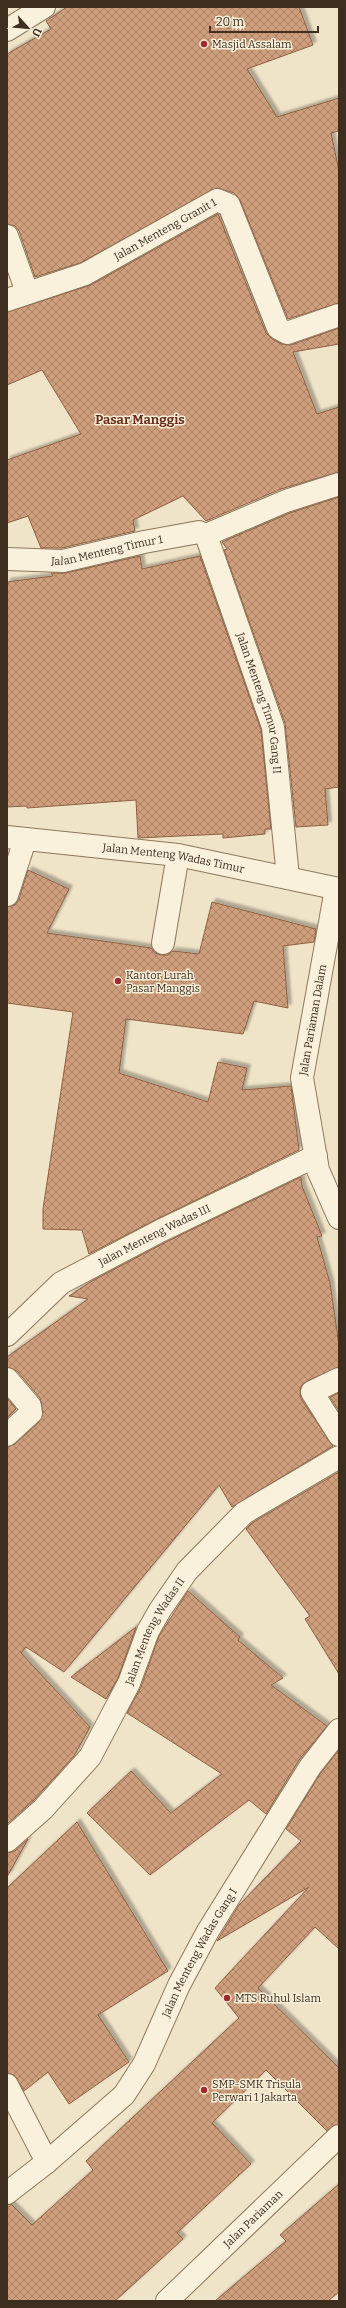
<svg xmlns="http://www.w3.org/2000/svg" width="346" height="2308" font-family="Bitter,serif">
  <defs>
    <pattern id="building-cross-hatch" width="8" height="8" patternUnits="userSpaceOnUse"><rect width="8" height="8" fill="#cf9f7d"/><path d="M0 0l8 8M0 8l8-8" fill="none" stroke="#a98266"/></pattern>
    <filter id="shadow"><feDropShadow dx="3.5" dy="-3.5" stdDeviation="1" flood-color="#0004"/></filter>
  </defs>
  <rect width="100%" height="100%" fill="#f0e4c8"/>
  <!-- building -->
  <g fill="url(#building-cross-hatch)" stroke="#8d5f41" filter="url(#shadow)">
    <polygon points="67,7 299,7 313,45 247,69 277,117 339,98 339,131 331,133 339,171 339,303 288,319 240,200 234,193 217,188 80,263 35,277 19,231 15,226 7,224 7,54 51,29 46,21"/>
    <polygon points="218,214 266,333 272,339 281,344 291,345 339,328 339,344 293,352 317,414 339,407 339,472 281,489 206,521 183,496 133,520 135,531 62,548 41,548 28,516 7,523 7,460 81,434 42,370 7,385 7,312 91,285"/>
    <polygon points="339,497 339,787 325,789 328,825 296,827 285,723 224,550 227,549 222,542 290,513"/>
    <polygon points="140,556 142,569 200,556 261,730 271,829 265,829 265,834 223,838 223,834 138,838 136,800 27,808 27,806 7,807 7,582 53,576 51,573 66,573"/>
    <polygon points="28,870 69,889 47,933 151,948 155,953 161,955 168,955 173,951 199,954 212,902 316,929 314,942 283,946 288,1008 254,1001 243,1034 126,1019 119,1073 208,1102 218,1062 247,1068 242,1090 291,1086 299,1150 155,1220 89,1254 82,1230 43,1229 43,1209 73,1012 7,1003 7,907 15,905 19,899"/>
    <polygon points="301,1177 302,1186 322,1236 317,1237 330,1283 339,1345 339,1367 307,1381 301,1386 300,1392 301,1399 333,1446 232,1507 219,1485 64,1672 26,1647 21,1653 90,1727 74,1756 34,1800 7,1824 7,1447 15,1444 39,1422 43,1412 40,1398 17,1371 7,1367 7,1357 88,1299 69,1296 92,1281 166,1242"/>
    <polygon points="339,1393 339,1411 330,1397"/>
    <polygon points="7,1398 16,1409 7,1418"/>
    <polygon points="339,1472 339,1674 305,1619 310,1616 246,1529 252,1523"/>
    <polygon points="188,1591 240,1637 238,1640 283,1678 271,1685 327,1726 299,1760 266,1814 249,1800 150,1875 87,1813 131,1771 171,1813 222,1774 127,1713 141,1687 159,1636"/>
    <polygon points="136,1627 118,1678 106,1699 71,1677"/>
    <polygon points="339,1750 339,1949 315,1927 258,1988 339,2068 339,2124 327,2131 266,2070 212,2123 251,2164 177,2233 183,2239 115,2301 7,2301 7,2205 11,2204 32,2225 93,2170 86,2161 239,2018 215,1988 309,1887 217,1941 239,1905 301,1841 286,1829 320,1774"/>
    <polygon points="77,1822 168,1971 98,2015 129,2062 69,2104 48,2072 24,2091 14,2075 7,2073 7,1888"/>
    <polygon points="28,1839 7,1877 7,1853 15,1851"/>
    <polygon points="339,2184 339,2292 328,2301 215,2301 286,2241 280,2235"/>
  </g>
  <g fill="none" stroke-linecap="round" stroke-linejoin="round">
    <defs>
      <g id="minor">
        <polyline points="7,30 44,7"/>
        <polyline points="7,236 27,292"/>
        <path id="s1" d="M7,300L85,274L217,200L229,205L278,328L287,333L339,315"/>
        <path id="s2" d="M206,535L273,727L288,877"/>
        <polyline points="206,535 286,501 339,484"/>
        <path id="s3" d="M7,559L63,561L144,542L199,532L206,535"/>
        <path id="s4" d="M7,837L178,855L339,889"/>
        <polyline points="336,889 302,1078 318,1170 339,1218"/>
        <polyline points="7,895 25,840"/>
        <polyline points="163,943 178,855"/>
        <path id="s5" d="M7,1335L61,1283L160,1231L316,1156"/>
        <polyline points="7,1379 30,1406 31,1413 7,1435"/>
        <polyline points="339,1379 312,1392 339,1435"/>
        <path id="s6" d="M7,1841L43,1809L90,1757L129,1683L148,1631L160,1610L187,1571L244,1513L339,1457"/>
        <polyline points="7,2085 47,2162"/>
        <path id="s7" d="M7,2193L47,2162L124,2095L144,2064L179,1985L208,1931L310,1767L339,1730"/>
        <path id="s8" d="M167,2301L339,2136"/>
      </g>
    </defs>
    <!-- minor casing -->
    <use href="#minor" stroke="#8d765c" stroke-width="24"/>
    <!-- minor -->
    <use href="#minor" stroke="#faf1dc" stroke-width="22"/>
  </g>
  <!-- markers -->
  <g fill="#9e2a2b" stroke="#f7eed8" stroke-width="1.5">
    <circle cx="204" cy="44" r="4"/>
    <circle cx="118" cy="981" r="4"/>
    <circle cx="227" cy="1998" r="4"/>
    <circle cx="204" cy="2090" r="4"/>
  </g>
  <g text-anchor="middle" dominant-baseline="central" stroke-width="3" stroke-linejoin="round" paint-order="stroke">
    <!-- poi labels -->
    <g font-size="11" fill="#3d2e20" stroke="#f7eed8" text-anchor="start">
      <text x="212" y="44">Masjid Assalam</text>
      <text x="126" y="975">Kantor Lurah<tspan x="126" dy="13">Pasar Manggis</tspan></text>
      <text x="235" y="1998">MTS Ruhul Islam</text>
      <text x="212" y="2084">SMP-SMK Trisula<tspan x="212" dy="13">Perwari 1 Jakarta</tspan></text>
    </g>
    <!-- street labels -->
    <g font-size="11" fill="#3d2e20" stroke="#f7eed8">
      <text stroke="none"><textPath href="#s1" startOffset="174">Jalan Menteng Granit 1</textPath></text>
      <text stroke="none"><textPath href="#s3" startOffset="101">Jalan Menteng Timur 1</textPath></text>
      <text stroke="none"><textPath href="#s2" startOffset="177">Jalan Menteng Timur Gang II</textPath></text>
      <text stroke="none"><textPath href="#s4" startOffset="168">Jalan Menteng Wadas Timur</textPath></text>
      <text transform="translate(313 1020) rotate(-80)">Jalan Pariaman Dalam</text>
      <text stroke="none"><textPath href="#s5" startOffset="180">Jalan Menteng Wadas III</textPath></text>
      <text stroke="none"><textPath href="#s6" startOffset="260">Jalan Menteng Wadas II</textPath></text>
      <text stroke="none"><textPath href="#s7" startOffset="314">Jalan Menteng Wadas Gang I</textPath></text>
      <text stroke="none"><textPath href="#s8" startOffset="119">Jalan Pariaman</textPath></text>
    </g>
    <!-- quarter labels -->
    <g font-size="13" font-weight="bold" fill="#6b2e1e" stroke="#f7eed8">
      <text x="140" y="419">Pasar Manggis</text>
    </g>
  </g>
  <!-- border -->
  <rect width="346" height="2308" fill="none" stroke="#3d2e20" stroke-width="16"/>
  <!-- north arrow -->
  <g transform="translate(28 28) rotate(117)" stroke="#f7eed8" stroke-width="3" paint-order="stroke">
  <path d="M0-3L7 15L0 10L-7 15Z" fill="#3d2e20"/>
  <text y="-6" font-size="11" font-weight="bold" text-anchor="middle" fill="#3d2e20">U</text>
  </g>
  <!-- scale -->
  <path d="M210 26v6h108v-6" fill="none" stroke="#3d2e20" stroke-width="2"/>
  <text x="216" y="26" font-size="12" fill="#3d2e20" stroke="#f7eed8" stroke-width="3" paint-order="stroke">20 m</text>
</svg>
